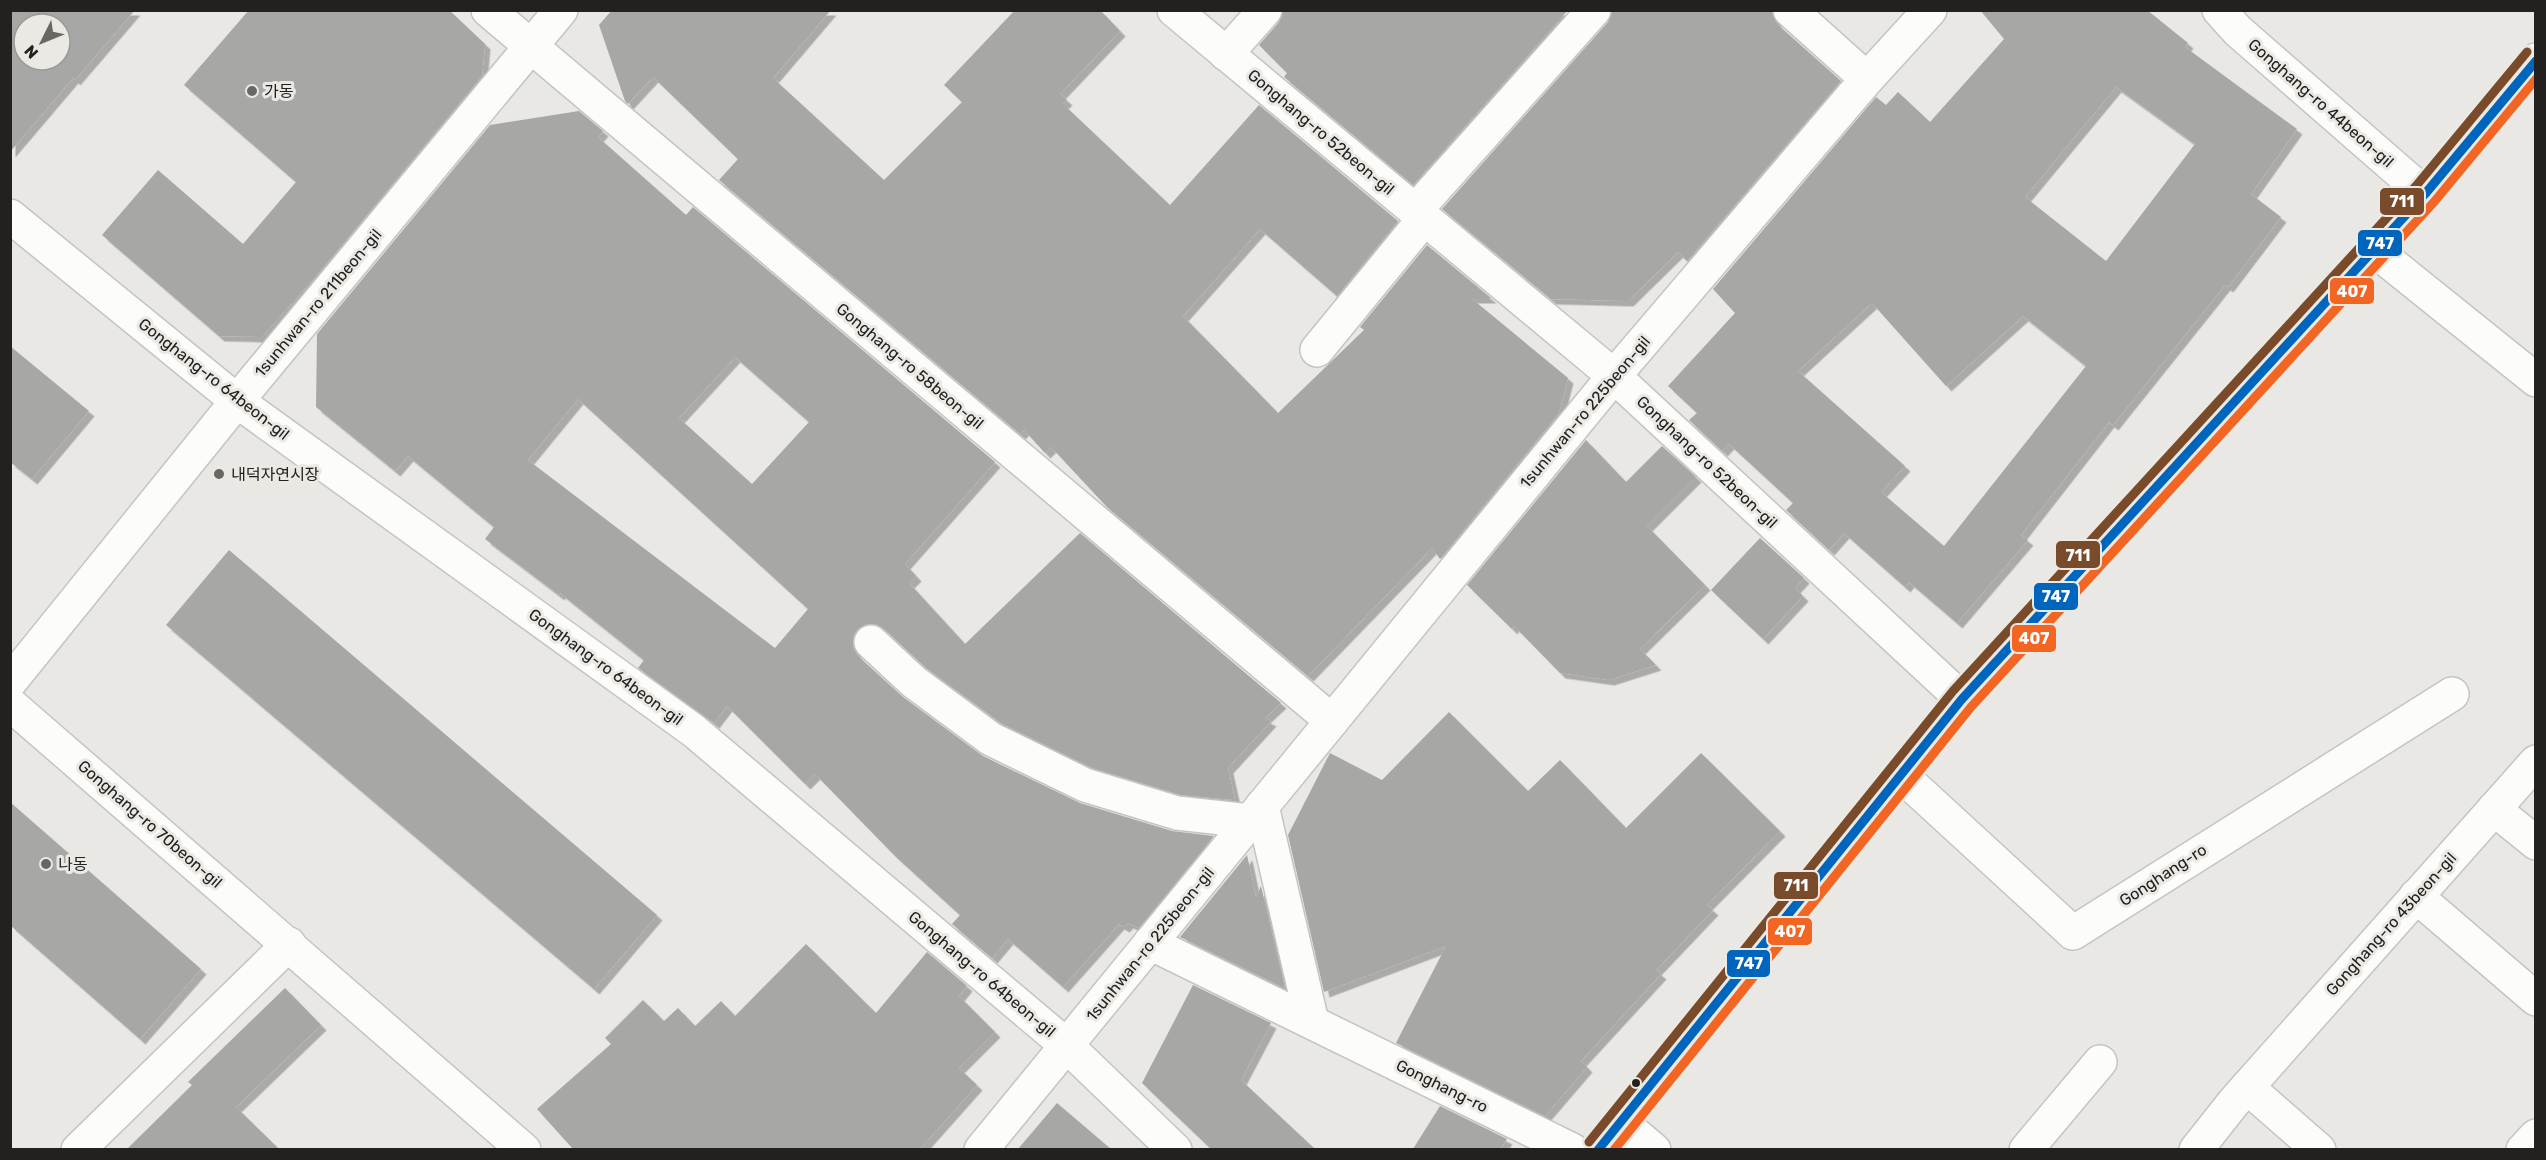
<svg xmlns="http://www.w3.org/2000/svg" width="2546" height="1160" font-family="Rubik,'Noto Sans KR',sans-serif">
  <defs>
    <filter id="shadow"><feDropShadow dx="5.5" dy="5.5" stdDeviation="0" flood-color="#0004"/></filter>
  </defs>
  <rect width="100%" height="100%" fill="#eae8e5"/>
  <!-- building -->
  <g fill="#a7a7a6" fill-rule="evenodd" filter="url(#shadow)">
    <path d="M10,10H135L75,80L73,78L10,152ZM24,24H60V60H24Z"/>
    <polygon points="249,10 449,10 485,44 482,76 317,275 262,337 219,336 102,235 158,170 243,244 296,182 184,85"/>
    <polygon points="612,10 831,10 773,78 884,180 962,102 944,85 1015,10 1100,10 1120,31 1060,94 1067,100 1063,104 1170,205 1259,105 1398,221 1337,296 1260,229 1183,316 1278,413 1364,330 1360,327 1427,245 1491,298 1471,298 1568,378 1559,413 1440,559 1432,548 1308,676 1107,507 1051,447 1045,453 1024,430 1020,434 719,180 738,159 653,77 628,104 625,101 599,25"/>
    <polygon points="1283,10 1568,10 1413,185 1284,77 1287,73 1259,45 1279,22"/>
    <polygon points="1612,10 1772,10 1777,24 1841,81 1687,261 1678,252 1628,301 1551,299 1442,209 1608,22"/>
    <path d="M1980,10H2147L2188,43L2185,47L2297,129L2251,194L2281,217L2228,287L2225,285L2113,425L2109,422L2021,535L2028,540L1957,623L1909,582L1905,587L1844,533L1829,550L1786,510L1793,503L1729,444L1722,451L1689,420L1697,413L1668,386L1735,313L1713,289L1876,97L1886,105L1898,92L1930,122L2004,39ZM2116,87L2195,144L2106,261L2025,197ZM1872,303L1946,386L2023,316L2086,366L1944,546L1881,492L1905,466L1798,371Z"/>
    <path d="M579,111L603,131L598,137L686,215L693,207L995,462L905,564L916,576L909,583L965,644L1080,533L1281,703L1265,718L1271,721L1228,768L1235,800L1181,795L1092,768L1001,723L926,668L883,628L876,624H866L857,630L853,637V647L858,656L903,697L983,756L1080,803L1172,831L1214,836L1139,928L1128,923L1124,927L1119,924L1063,987L1008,939L992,958L952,924L960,915L895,856L815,774L805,784L727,706L714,723L638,668L644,660L560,593L559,595L485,539L494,527L408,456L395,471L316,407L317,334L490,125ZM735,357L809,422L752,484L679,418ZM578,399L808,609L775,648L528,460Z"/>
    <polygon points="10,346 89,411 32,479 10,462"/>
    <polygon points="1586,440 1626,482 1662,446 1696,477 1647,526 1705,585 1640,649 1656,665 1609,680 1560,673 1514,626 1512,629 1467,585"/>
    <polygon points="1760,538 1804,578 1795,588 1803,596 1763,639 1711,590"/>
    <polygon points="229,550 657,915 594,989 166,625"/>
    <polygon points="1449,712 1528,791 1560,760 1626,828 1701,753 1780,831 1707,905 1713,910 1656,970 1661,974 1581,1061 1587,1067 1545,1116 1396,1043 1446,946 1324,992 1288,835 1330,753 1382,780"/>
    <polygon points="10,802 201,969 140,1039 10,925"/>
    <polygon points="1247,855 1256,897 1261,886 1285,988 1180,937"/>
    <polygon points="806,944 876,1013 927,952 967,986 959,996 995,1032 959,1068 977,1085 920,1149 573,1149 537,1109 611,1044 605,1038 643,1000 664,1021 678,1008 695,1026 721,1001 735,1016"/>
    <polygon points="1193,985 1271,1023 1241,1080 1315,1149 1211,1149 1142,1083"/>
    <polygon points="285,988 321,1025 236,1107 279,1149 127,1149 192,1085 188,1082"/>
    <polygon points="1057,1103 1111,1149 1018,1149"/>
    <polygon points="1440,1106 1507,1139 1500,1149 1413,1149"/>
  </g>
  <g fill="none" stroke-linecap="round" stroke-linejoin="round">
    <defs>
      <g id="minor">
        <polyline points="488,10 1332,721"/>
        <polyline points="1174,10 1614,376 1962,699"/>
        <polyline points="1790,10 1867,79"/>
        <polyline points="2219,10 2238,31 2425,194"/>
        <polyline points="1226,54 1265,10"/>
        <polyline points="1415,211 1594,10"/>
        <polyline points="10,216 237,401 694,731 1066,1045 1175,1150"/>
        <polyline points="2373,249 2536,380"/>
        <polyline points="1317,350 1424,219"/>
        <polyline points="871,642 914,682 991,739 1085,785 1177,813 1250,821"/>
        <polyline points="10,682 237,401 561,10"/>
        <polyline points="10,704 524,1150"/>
        <polyline points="1901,775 2073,933 2452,694"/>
        <polyline points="1262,806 1312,1022"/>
        <polyline points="2494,809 2536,843"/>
        <polyline points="2416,896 2536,999"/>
        <polyline points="1150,943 1572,1150"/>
        <polyline points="2247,1087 2319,1150"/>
        <polyline points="1621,1122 1654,1150"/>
        <polyline points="78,1150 289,944"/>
        <polyline points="981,1150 1614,376 1867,79 1930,10"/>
        <polyline points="1598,1150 1962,699 2425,194 2536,60"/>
        <polyline points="2026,1150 2100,1062"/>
        <polyline points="2196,1150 2234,1102 2536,762"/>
        <polyline points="2523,1150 2536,1136"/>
      </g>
    </defs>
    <!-- minor casing -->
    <use href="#minor" stroke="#c5c4c1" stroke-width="36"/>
    <!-- minor -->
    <use href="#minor" stroke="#fcfcfb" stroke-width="33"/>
    <defs>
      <polyline id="bus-1" points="1598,1150 1962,699 2425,194 2536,61"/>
      <polyline id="bus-2" points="1614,1150 1971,707 2434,202 2536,79"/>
      <polyline id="bus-3" points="1589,1142 1953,691 2416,186 2527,52"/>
    </defs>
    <!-- bus-1 casing -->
    <use href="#bus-1" stroke="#ebe9e4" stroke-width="14"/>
    <!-- bus-2 casing -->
    <use href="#bus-2" stroke="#ebe9e4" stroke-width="14"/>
    <!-- bus-3 casing -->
    <use href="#bus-3" stroke="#ebe9e4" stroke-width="14"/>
    <!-- bus-1 -->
    <use href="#bus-1" stroke="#0065bd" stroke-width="9"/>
    <!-- bus-2 -->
    <use href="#bus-2" stroke="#f26522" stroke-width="9"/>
    <!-- bus-3 -->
    <use href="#bus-3" stroke="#7a4b2a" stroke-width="9"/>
  </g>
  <!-- markers -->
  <g fill="#686764" stroke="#ebe9e4" stroke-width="2">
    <circle cx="252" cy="91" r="6"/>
    <circle cx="219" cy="474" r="6"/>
    <circle cx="46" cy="864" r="6"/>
  </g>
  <circle fill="#22211f" stroke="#ebe9e4" stroke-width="2" cx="1636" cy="1083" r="5"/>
  <g text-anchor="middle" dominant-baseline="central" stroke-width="6" stroke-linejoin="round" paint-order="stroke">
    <!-- poi labels -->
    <g font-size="16" fill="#22211f" stroke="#ebe9e4" text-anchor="start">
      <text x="264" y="91">가동</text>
      <text x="231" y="474">내덕자연시장</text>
      <text x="58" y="864">나동</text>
    </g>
    <!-- street labels -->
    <g font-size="16" fill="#22211f" stroke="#ebe9e4">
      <text transform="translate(2321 103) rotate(41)">Gonghang-ro 44beon-gil</text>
      <text transform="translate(1321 132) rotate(40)">Gonghang-ro 52beon-gil</text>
      <text transform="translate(318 303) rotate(-50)">1sunhwan-ro 211beon-gil</text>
      <text transform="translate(910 366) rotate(40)">Gonghang-ro 58beon-gil</text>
      <text transform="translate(214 379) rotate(38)">Gonghang-ro 64beon-gil</text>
      <text transform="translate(1585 412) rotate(-50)">1sunhwan-ro 225beon-gil</text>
      <text transform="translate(1707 462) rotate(43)">Gonghang-ro 52beon-gil</text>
      <text transform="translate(606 667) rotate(36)">Gonghang-ro 64beon-gil</text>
      <text transform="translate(150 824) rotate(41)">Gonghang-ro 70beon-gil</text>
      <text transform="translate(2163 875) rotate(-33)">Gonghang-ro</text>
      <text transform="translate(2391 924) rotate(-48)">Gonghang-ro 43beon-gil</text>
      <text transform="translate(1150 944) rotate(-51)">1sunhwan-ro 225beon-gil</text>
      <text transform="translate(982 974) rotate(40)">Gonghang-ro 64beon-gil</text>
      <text transform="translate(1442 1086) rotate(26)">Gonghang-ro</text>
    </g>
  </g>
  <g stroke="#ebe9e4" stroke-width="2">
    <rect x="2379" y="187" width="46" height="29" rx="6" fill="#7a4b2a"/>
    <rect x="2357" y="229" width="46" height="28" rx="6" fill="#0065bd"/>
    <rect x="2329" y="277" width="46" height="28" rx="6" fill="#f26522"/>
    <rect x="2055" y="540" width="46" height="29" rx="6" fill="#7a4b2a"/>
    <rect x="2033" y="582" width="46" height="29" rx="6" fill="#0065bd"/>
    <rect x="2011" y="624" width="46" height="29" rx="6" fill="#f26522"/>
    <rect x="1773" y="871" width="46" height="29" rx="6" fill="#7a4b2a"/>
    <rect x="1767" y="917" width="46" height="29" rx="6" fill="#f26522"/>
    <rect x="1726" y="949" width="45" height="29" rx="6" fill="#0065bd"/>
  </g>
  <g font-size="16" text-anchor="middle" font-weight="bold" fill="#fff">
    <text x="2402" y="207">711</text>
    <text x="2380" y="249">747</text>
    <text x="2352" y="297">407</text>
    <text x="2078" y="561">711</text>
    <text x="2056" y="602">747</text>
    <text x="2034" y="644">407</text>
    <text x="1796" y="891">711</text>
    <text x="1790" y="937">407</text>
    <text x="1749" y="969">747</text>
  </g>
  <!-- border -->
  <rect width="2546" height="1160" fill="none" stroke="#22211f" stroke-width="24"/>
  <!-- north arrow -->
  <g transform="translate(42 42) rotate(227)"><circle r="28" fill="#ebe9e4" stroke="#9b9995" stroke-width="1.5"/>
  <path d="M0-4.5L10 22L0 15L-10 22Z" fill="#686764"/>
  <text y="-9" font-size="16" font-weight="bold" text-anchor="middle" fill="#22211f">N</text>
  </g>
</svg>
